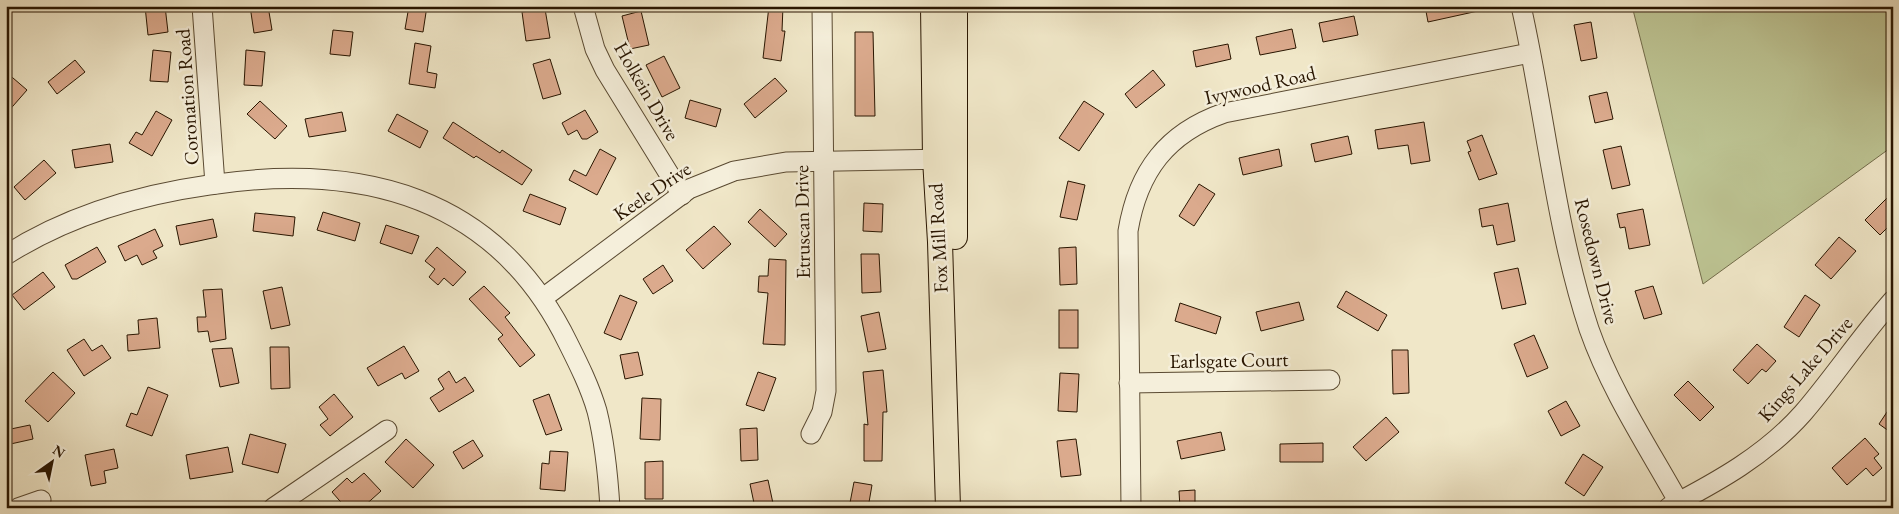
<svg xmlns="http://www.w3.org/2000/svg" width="1899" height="514" font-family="'EB Garamond',serif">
  <rect width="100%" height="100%" fill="#f0e7c8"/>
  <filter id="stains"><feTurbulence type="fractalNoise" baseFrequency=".004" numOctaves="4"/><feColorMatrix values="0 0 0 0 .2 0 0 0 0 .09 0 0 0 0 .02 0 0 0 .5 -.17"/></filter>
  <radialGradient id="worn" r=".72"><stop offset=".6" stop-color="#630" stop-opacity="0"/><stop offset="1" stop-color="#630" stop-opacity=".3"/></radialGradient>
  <!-- green -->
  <polygon fill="#bdc493" stroke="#726c4a" points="1632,6 1893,6 1893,146 1703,284"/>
  <!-- building -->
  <g fill="#dbaa8d" stroke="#281500">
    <polygon points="145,6 165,6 168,32 148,35"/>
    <polygon points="250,6 268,6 272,30 254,33"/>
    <polygon points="409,6 427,6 423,32 405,29"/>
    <polygon points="769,6 783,6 782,31 785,31 781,61 763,58"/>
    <polygon points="1425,6 1478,6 1478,11 1428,22"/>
    <polygon points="545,9 550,38 526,41 522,12"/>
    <polygon points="641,11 649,45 630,49 622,16"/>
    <polygon points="1354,16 1358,35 1323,42 1319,23"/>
    <polygon points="1591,22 1597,58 1581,61 1574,25"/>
    <polygon points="1292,29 1296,48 1260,55 1256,37"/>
    <polygon points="333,30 353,32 350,56 330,54"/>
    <polygon points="855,32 873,32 875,116 855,116"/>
    <polygon points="415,43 431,46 427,72 437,74 435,88 409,84"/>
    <polygon points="1228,44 1231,59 1196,67 1193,51"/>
    <polygon points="153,50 171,52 168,82 150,81"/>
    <polygon points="246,50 265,52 262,86 244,85"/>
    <polygon points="664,56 680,88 662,97 646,65"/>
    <polygon points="550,59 561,94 543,99 533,64"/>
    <polygon points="75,60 85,72 57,94 48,82"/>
    <polygon points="1153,70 1165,85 1136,108 1125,94"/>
    <polygon points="6,72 27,90 6,114"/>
    <polygon points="775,78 787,91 755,118 744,104"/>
    <polygon points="1607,92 1613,119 1595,123 1589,96"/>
    <polygon points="690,100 721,109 716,127 685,118"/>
    <polygon points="260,101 287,126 275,139 247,114"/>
    <polygon points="1084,101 1104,114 1079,151 1059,138"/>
    <polygon points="585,110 598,132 587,139 582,139 577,130 568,135 562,123"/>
    <polygon points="156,111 172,120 152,156 129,143 136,132 142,135"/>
    <polygon points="342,112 346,131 309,137 305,119"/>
    <polygon points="397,114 428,131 420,148 388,131"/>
    <polygon points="453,122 500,153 502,150 532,170 522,185 476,156 474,158 443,138"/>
    <polygon points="1424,122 1430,161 1411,164 1408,145 1378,149 1375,130"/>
    <polygon points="1482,135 1497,174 1479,180 1468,152 1471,151 1467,141"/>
    <polygon points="1348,136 1352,154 1315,162 1311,144"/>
    <polygon points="110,144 113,162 75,168 72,150"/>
    <polygon points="1621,146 1630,185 1612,189 1603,150"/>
    <polygon points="600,149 616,158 597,195 569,180 574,170 586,176"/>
    <polygon points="1279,149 1282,166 1243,175 1239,158"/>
    <polygon points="44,160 56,173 25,200 14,187"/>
    <polygon points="1068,181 1085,185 1077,220 1060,217"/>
    <polygon points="1199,184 1215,194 1194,226 1179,216"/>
    <polygon points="1893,192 1893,222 1880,235 1865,220"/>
    <polygon points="530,194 566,208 560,225 523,211"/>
    <polygon points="864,203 883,204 882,232 863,231"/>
    <polygon points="1508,203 1515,241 1497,245 1493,225 1482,227 1479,209"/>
    <polygon points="760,209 787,234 775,247 748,222"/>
    <polygon points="1643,209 1650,245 1629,249 1625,227 1620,228 1617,214"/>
    <polygon points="323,212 360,223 355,241 317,230"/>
    <polygon points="255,213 295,217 293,236 253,231"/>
    <polygon points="213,219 217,237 180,245 176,226"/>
    <polygon points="386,225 419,236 412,254 380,243"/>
    <polygon points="714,226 731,244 703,269 686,250"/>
    <polygon points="155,229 163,246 153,251 157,258 142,265 137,255 125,261 118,246"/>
    <polygon points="1839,237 1856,251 1831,279 1815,265"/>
    <polygon points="97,247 106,262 77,279 72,279 65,265"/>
    <polygon points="437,247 466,272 453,286 444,278 438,285 429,277 435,269 425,261"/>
    <polygon points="1076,247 1077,284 1060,285 1059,248"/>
    <polygon points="861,254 879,254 881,292 862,293"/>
    <polygon points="769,259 786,260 785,345 763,344 768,293 758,292 759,276 768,276"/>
    <polygon points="663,265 673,281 653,294 643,279"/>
    <polygon points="1518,268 1526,304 1502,309 1494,273"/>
    <polygon points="43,272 55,287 24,310 12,295"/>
    <polygon points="484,286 510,313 505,317 535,355 520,367 498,339 503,335 469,299"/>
    <polygon points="1653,286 1662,314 1644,319 1635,291"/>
    <polygon points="282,287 290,325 271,329 263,291"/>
    <polygon points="222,289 226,339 210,342 208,331 198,332 197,317 206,317 203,290"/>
    <polygon points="1346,291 1387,315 1378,331 1337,307"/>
    <polygon points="620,295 637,302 621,340 604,333"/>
    <polygon points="1805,295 1820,305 1799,337 1784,327"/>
    <polygon points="1299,302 1304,320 1261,331 1256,312"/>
    <polygon points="1180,303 1221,317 1216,334 1175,321"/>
    <rect x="1059" y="310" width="19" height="38"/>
    <polygon points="879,312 886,349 868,352 861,316"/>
    <polygon points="157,318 160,348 128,351 127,335 139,334 138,320"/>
    <polygon points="1534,335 1548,368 1527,377 1514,344"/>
    <polygon points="84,339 92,351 102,345 111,358 84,376 67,350"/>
    <polygon points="1757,344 1776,361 1766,372 1762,369 1748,384 1733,370"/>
    <polygon points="404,346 419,371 405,379 402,373 378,386 367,368"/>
    <polygon points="270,347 289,347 290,388 271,389"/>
    <polygon points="232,348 239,383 220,387 212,349"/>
    <polygon points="1392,350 1408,350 1409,393 1393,394"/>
    <polygon points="638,352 643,375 625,379 620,355"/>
    <polygon points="883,370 887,412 883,412 882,461 864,461 864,424 868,425 863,372"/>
    <polygon points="449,371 456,383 465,377 474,391 439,412 430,398 444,389 438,379"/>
    <polygon points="53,372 75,393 48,422 25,401"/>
    <polygon points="758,372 776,378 764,411 746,405"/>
    <polygon points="1060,373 1079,374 1077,412 1058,411"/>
    <polygon points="1688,381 1714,407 1700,421 1674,395"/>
    <polygon points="148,387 168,395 152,436 126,426 131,413 137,415"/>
    <polygon points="334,394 353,417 330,436 320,425 328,419 319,407"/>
    <polygon points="549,394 562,430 546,435 533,400"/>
    <polygon points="642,398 661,399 660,440 640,439"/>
    <polygon points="1566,401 1580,426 1561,436 1548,411"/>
    <polygon points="1893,403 1893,434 1879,424"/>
    <polygon points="1386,417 1399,432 1366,461 1353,447"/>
    <polygon points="30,425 33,439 6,445 6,430"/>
    <polygon points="757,428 758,460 741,461 740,429"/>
    <polygon points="1221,432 1225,450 1181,459 1177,441"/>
    <polygon points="250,434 286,444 278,473 242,464"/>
    <polygon points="1865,438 1879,454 1874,458 1882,468 1873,476 1866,468 1847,485 1832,468"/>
    <polygon points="406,439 434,465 413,488 385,462"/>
    <polygon points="1076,439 1081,475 1061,477 1057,441"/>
    <polygon points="473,440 483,456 463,469 453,452"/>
    <polygon points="1323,443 1323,462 1280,462 1280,444"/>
    <polygon points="228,447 233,472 190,479 186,455"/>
    <polygon points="114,449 118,468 104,471 106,483 91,486 85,455"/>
    <polygon points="550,451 568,452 565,491 540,489 542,463 549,464"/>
    <polygon points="1583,454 1603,467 1584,496 1565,483"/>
    <polygon points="663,461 663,499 645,499 645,462"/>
    <polygon points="364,473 381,491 362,508 346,508 332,492 347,478 352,483"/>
    <polygon points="768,480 774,508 755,508 750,484"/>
    <polygon points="854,482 872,485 868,508 849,508"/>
    <polygon points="1195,490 1195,508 1180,508 1179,491"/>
  </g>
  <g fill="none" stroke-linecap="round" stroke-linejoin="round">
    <defs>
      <g id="minor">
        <polyline points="202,6 215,184"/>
        <polyline points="583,6 595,49 605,70 682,195"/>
        <path d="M1521,6C1545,112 1555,226 1589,329C1611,392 1650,450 1682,508"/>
        <path d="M6,255C67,216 138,195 209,185C361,162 496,195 568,343C579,365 590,387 597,411C605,443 608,475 610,508"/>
        <polyline points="543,298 689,189 734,171 786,162 948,159"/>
        <polyline points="1129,383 1330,380"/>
        <polyline points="811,434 822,412 826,391 822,6"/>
        <path d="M1669,507C1717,482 1766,455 1803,413C1834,377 1861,336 1893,300"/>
        <polyline points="18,508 41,500"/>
        <polyline points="273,508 387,430"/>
        <path d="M1131,508L1128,231C1138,171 1167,133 1224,113L1530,53"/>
      </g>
      <g id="major">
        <polyline points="933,6 935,159 940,242 948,508"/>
        <polyline points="955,6 955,237"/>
      </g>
    </defs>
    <!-- minor casing -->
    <use href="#minor" stroke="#5a4a32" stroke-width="21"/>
    <!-- major casing -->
    <use href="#major" stroke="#281500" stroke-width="26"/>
    <!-- minor -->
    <use href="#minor" stroke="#f5efdb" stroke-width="19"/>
    <!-- major -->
    <use href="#major" stroke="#f0e7c8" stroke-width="24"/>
  </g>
  <g text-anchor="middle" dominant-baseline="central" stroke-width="5" stroke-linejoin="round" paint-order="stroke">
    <!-- street labels -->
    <g font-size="20" fill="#281500" stroke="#f5efdb">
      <text transform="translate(1260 85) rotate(-13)">Ivywood Road</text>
      <text transform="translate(647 91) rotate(60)">Holkein Drive</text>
      <text transform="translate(187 97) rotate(-94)">Coronation Road</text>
      <text transform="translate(652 191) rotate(-34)">Keele Drive</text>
      <text transform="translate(802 222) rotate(-91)">Etruscan Drive</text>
      <text transform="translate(938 238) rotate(-93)">Fox Mill Road</text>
      <text transform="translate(1597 261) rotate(76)">Rosedown Drive</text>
      <text transform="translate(1229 360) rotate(-1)">Earlsgate Court</text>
      <text transform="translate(1805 369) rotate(-49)">Kings Lake Drive</text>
    </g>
  </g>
  <!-- margin -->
  <rect width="1899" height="514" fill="none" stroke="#f0e7c8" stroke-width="25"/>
  <rect x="8" y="8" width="1884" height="499" fill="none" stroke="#281500" stroke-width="2.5"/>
  <rect x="12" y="12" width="1874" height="489" fill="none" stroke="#281500"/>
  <!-- north arrow -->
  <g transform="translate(52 462) rotate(33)" stroke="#f5efdb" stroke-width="4" paint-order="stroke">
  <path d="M0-4L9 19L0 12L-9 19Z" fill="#281500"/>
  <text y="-8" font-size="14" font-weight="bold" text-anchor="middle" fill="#281500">N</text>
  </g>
  <rect width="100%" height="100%" filter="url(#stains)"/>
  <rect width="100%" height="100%" fill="url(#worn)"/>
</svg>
